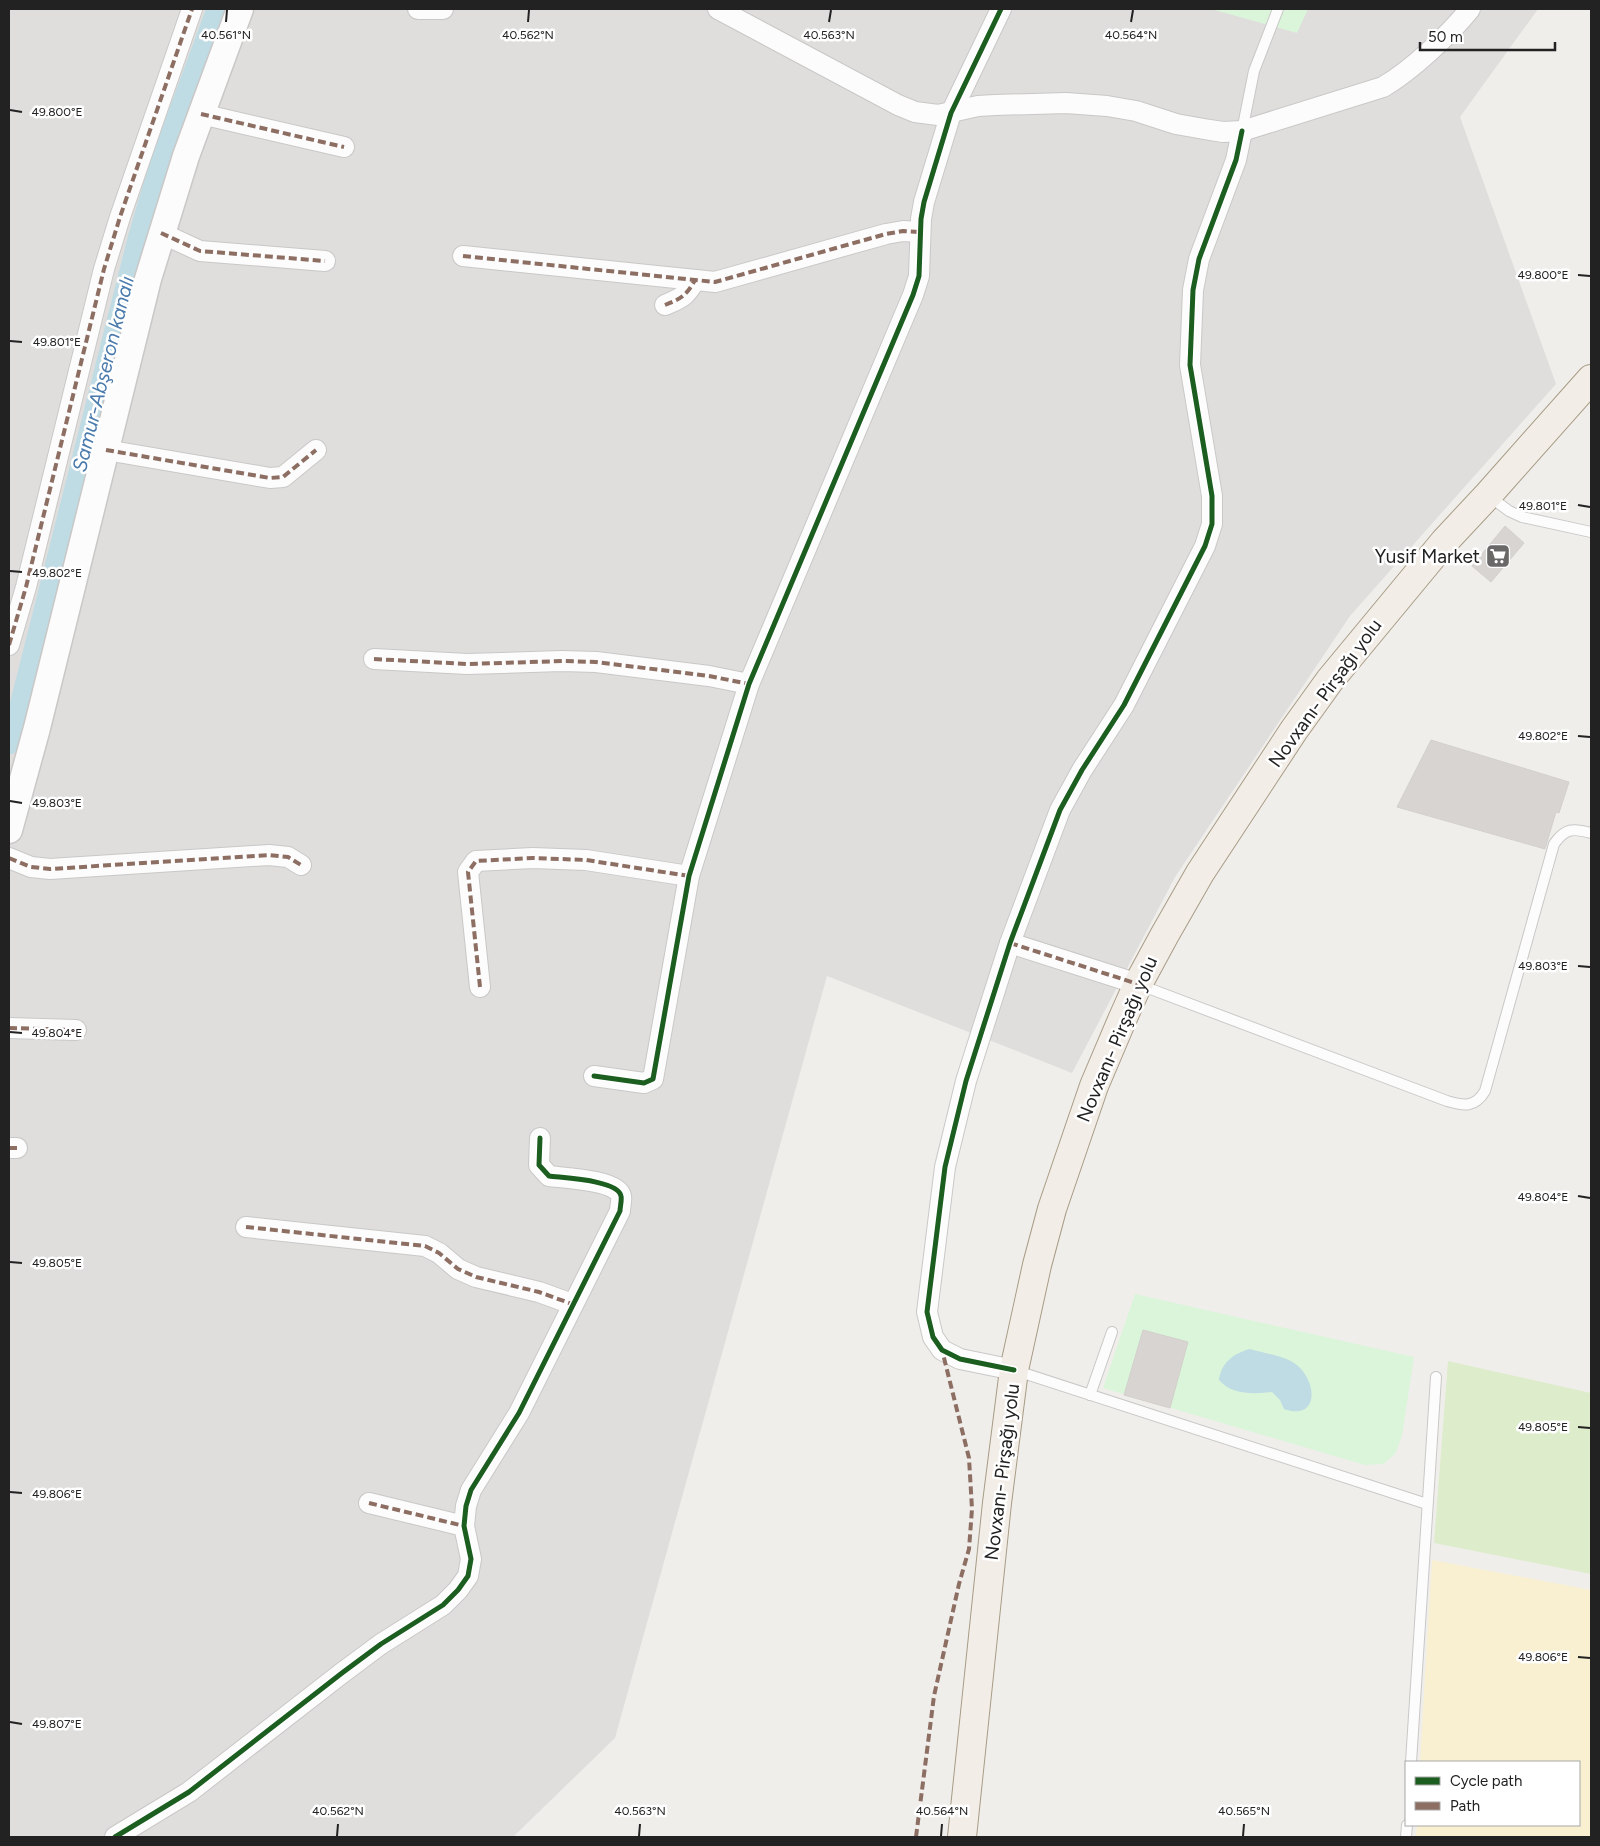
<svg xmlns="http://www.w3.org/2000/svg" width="1600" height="1846" font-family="Figtree,sans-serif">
  <rect width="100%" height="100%" fill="#f0eeeb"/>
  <!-- residential -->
  <polygon fill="#dfdedc" points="9,9 1538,9 1460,117 1556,384 1350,616 1175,877 1072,1073 827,976 615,1738 513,1837 9,1837"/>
  <!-- grass -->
  <polygon fill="#ddeccb" points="1448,1361 1591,1393 1591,1574 1434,1543"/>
  <!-- sand -->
  <polygon fill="#f8f0d0" points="1432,1560 1591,1590 1591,1837 1416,1837 1417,1825 1579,1825 1579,1762 1420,1762"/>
  <!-- park -->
  <g fill="#daf5da">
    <polygon points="1211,9 1308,9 1297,33"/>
    <polygon points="1135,1294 1414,1357 1402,1436 1395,1454 1383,1464 1365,1465 1103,1388"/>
  </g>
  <!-- water -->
  <path fill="#bfdbe3" d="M1250,1349C1265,1354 1286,1355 1298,1366C1318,1384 1318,1421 1284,1409L1280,1400L1272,1392C1253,1394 1232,1395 1219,1380C1221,1363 1234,1353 1250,1349Z"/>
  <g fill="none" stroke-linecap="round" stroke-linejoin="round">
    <!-- canal -->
    <polyline stroke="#bfdbe3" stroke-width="19" points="9,745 137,239 158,167 216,9"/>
  </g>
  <!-- building -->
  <g fill="#d7d4d2" stroke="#d3d0cc">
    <polygon points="1505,526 1524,543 1491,582 1472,566"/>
    <polygon points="1431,740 1569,782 1559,813 1556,812 1545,849 1397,807"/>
    <polygon points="1143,1330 1188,1342 1170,1408 1124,1395"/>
  </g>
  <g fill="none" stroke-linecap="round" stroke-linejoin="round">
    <defs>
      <g id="service">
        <polyline points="1242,131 1254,71 1278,9"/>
        <polyline points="1489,496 1509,511 1522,517 1591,532"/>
        <path d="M1140,985L1447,1101C1464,1106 1475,1108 1485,1091L1554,844C1565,828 1573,828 1591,833"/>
        <polyline points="1014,1370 1427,1504"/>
        <polyline points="1090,1395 1112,1332"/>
        <polyline points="1411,1762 1436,1377"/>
        <polyline points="1406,1837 1407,1825"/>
      </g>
      <g id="minor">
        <polyline points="418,9 443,9"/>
        <path d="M718,9L898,105L915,112L938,115L978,106L995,105L1066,103L1107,106L1136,111L1176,124L1204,129L1223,132L1242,131L1383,87C1412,70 1449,35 1470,9"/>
        <polyline points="201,114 344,147"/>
        <polyline points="161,233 200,251 325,261"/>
        <polyline points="463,256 715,282 886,234 903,231 920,232"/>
        <path d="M665,305C682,298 686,296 695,280"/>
        <polyline points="106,450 270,478 283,477 316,450"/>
        <polyline points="9,645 26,587 104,269 120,217 192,9"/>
        <polyline points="374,659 467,664 562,661 596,662 709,676 749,684"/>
        <polyline points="9,858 31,867 50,869 269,855 288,857 301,865"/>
        <polyline points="1010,943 1138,984"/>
        <polyline points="480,987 468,872 476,861 533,858 586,860 689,876"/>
        <polyline points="9,1028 76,1030"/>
        <polyline points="594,1076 644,1083 653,1079 689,876 749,684 913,295 919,276 921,219 924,202 951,113 1001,9"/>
        <polyline points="9,1148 17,1148"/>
        <polyline points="246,1227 425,1246 439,1253 458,1269 476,1277 539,1292 572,1304"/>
        <polyline points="1014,1370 960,1359 942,1350 933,1337 927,1312 945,1167 966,1081 1010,943 1060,810 1082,770 1124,705 1205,546 1212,524 1212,496 1190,365 1193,290 1199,259 1236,160 1242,131"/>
        <polyline points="369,1503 464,1526"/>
        <path d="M115,1837L189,1792L342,1673L381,1644L443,1605L458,1590L468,1576L471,1559L464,1526L466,1506L471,1490L519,1413L620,1211C620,1207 622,1200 621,1196C618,1180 563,1178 549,1176L539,1165L540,1138"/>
      </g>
      <polyline id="tertiary" points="9,830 37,728 148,279 186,156 240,9"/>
      <polyline id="primary" points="962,1837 997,1503 1014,1370 1037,1265 1052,1209 1094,1086 1122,1020 1138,984 1164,936 1200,873 1294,730 1330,680 1445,541 1488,495 1591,379"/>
    </defs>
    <!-- service casing -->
    <use href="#service" stroke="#c9c8c7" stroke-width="12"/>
    <!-- minor casing -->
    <use href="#minor" stroke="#c9c8c7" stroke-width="22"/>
    <!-- tertiary casing -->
    <use href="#tertiary" stroke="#c9c8c7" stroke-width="29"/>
    <!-- primary casing -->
    <use href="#primary" stroke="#a79c86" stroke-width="30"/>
    <!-- service -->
    <use href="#service" stroke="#fdfcfc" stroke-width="10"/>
    <!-- minor -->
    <use href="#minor" stroke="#fdfcfc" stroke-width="20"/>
    <!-- tertiary -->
    <use href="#tertiary" stroke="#fdfcfc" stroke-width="26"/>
    <!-- primary -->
    <use href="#primary" stroke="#f3ede7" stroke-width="28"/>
    <!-- quiet -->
    <g stroke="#8d6e63" stroke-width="4" stroke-dasharray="8 4" stroke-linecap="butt">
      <polyline points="201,114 344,147"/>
      <polyline points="161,233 200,251 325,261"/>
      <polyline points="463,256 715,282 886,234 903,231 920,232"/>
      <path d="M665,305C682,298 686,296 695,280"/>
      <polyline points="106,450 270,478 283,477 316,450"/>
      <polyline points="9,645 26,587 104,269 120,217 192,9"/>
      <polyline points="374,659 467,664 562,661 596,662 709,676 749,684"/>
      <polyline points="9,858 31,867 50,869 269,855 288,857 301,865"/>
      <polyline points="1010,943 1138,984"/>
      <polyline points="480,987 468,872 476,861 533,858 586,860 689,876"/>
      <polyline points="9,1028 76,1030"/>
      <polyline points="9,1148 17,1148"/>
      <polyline points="246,1227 425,1246 439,1253 458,1269 476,1277 539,1292 572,1304"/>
      <polyline points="369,1503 464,1526"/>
      <polyline points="916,1837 934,1696 959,1584 969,1549 972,1509 969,1458 942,1350"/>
    </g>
    <defs>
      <g id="cycleway">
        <polyline points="594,1076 644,1083 653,1079 689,876 749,684 913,295 919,276 921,219 924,202 951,113 1001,9"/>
        <polyline points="1014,1370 960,1359 942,1350 933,1337 927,1312 945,1167 966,1081 1010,943 1060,810 1082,770 1124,705 1205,546 1212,524 1212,496 1190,365 1193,290 1199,259 1236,160 1242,131"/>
        <path d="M115,1837L189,1792L342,1673L381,1644L443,1605L458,1590L468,1576L471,1559L464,1526L466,1506L471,1490L519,1413L620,1211C620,1207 622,1200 621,1196C618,1180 563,1178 549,1176L539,1165L540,1138"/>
      </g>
    </defs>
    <!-- cycleway casing -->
    <use href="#cycleway" stroke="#fff" stroke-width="8"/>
    <!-- cycleway -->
    <use href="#cycleway" stroke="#1b5e20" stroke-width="5"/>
  </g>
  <!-- ticks -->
  <path fill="none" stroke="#222" stroke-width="2" d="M226,22L227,10M528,22L529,10M829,22L831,10M1131,22L1133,10M10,110L22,112M1578,275L1590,276M10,341L22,342M1578,505L1590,507M10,571L22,572M1578,736L1590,737M10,801L22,803M1578,966L1590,967M10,1032L22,1033M1578,1196L1590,1198M10,1262L22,1263M1578,1427L1590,1428M10,1492L22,1493M1578,1657L1590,1658M10,1722L22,1724M337,1836L338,1824M639,1836L640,1824M941,1836L942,1824M1243,1836L1244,1824"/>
  <!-- icons -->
  <defs>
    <symbol id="supermarket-square" viewBox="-11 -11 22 22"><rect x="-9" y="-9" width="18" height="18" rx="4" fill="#6a6968" stroke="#fff"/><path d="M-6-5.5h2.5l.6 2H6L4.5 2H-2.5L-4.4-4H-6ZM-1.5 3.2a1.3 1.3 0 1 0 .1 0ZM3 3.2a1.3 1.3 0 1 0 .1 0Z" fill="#fff"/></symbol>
  </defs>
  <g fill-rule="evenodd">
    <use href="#supermarket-square" x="1484" y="542" width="28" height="28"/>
  </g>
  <g text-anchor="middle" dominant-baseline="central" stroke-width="5" stroke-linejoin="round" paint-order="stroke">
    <!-- poi labels -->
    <g font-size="19" fill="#222" stroke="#fff" text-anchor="end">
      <text x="1480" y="556">Yusif Market</text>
    </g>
    <!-- street labels -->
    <g font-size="19" fill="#222" stroke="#fff">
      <text transform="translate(1325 693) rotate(-54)">Novxanı- Pirşağı yolu</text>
      <text transform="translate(1117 1039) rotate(-67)">Novxanı- Pirşağı yolu</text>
      <text transform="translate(1002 1472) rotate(-83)">Novxanı- Pirşağı yolu</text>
    </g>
    <!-- water labels -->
    <g font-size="20" font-style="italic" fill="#4a7aab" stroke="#fff">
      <text transform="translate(103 374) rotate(-76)">Samur-Abşeron kanalı</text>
    </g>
  </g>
  <g font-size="12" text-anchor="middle" fill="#222" stroke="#fff" stroke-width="5" stroke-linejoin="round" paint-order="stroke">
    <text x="226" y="39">40.561°N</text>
    <text x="528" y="39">40.562°N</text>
    <text x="829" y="39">40.563°N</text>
    <text x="1131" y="39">40.564°N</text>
    <text x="57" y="116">49.800°E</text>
    <text x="1543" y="279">49.800°E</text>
    <text x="57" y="346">49.801°E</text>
    <text x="1543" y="510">49.801°E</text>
    <text x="57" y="577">49.802°E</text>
    <text x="1543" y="740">49.802°E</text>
    <text x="57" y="807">49.803°E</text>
    <text x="1543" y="970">49.803°E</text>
    <text x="57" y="1037">49.804°E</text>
    <text x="1543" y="1201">49.804°E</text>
    <text x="57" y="1267">49.805°E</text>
    <text x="1543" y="1431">49.805°E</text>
    <text x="57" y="1498">49.806°E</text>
    <text x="1543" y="1661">49.806°E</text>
    <text x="57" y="1728">49.807°E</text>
    <text x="338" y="1815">40.562°N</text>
    <text x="640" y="1815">40.563°N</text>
    <text x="942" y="1815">40.564°N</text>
    <text x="1244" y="1815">40.565°N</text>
  </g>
  <!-- border -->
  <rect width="1600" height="1846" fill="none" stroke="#222222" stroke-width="20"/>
  <!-- legend -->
  <rect x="1405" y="1761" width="175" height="65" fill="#ffffff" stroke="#a7a7a7"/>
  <rect x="1415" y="1777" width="25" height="8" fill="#1b5e20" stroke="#a7a7a7"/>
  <text x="1450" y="1786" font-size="15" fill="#222222">Cycle path</text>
  <rect x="1415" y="1802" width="25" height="8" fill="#8d6e63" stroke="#a7a7a7"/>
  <text x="1450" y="1811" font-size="15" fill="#222222">Path</text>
  <!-- scale -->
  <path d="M1420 42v8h135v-8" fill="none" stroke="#222222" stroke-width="2.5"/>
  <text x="1428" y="42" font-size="15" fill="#222222" stroke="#ffffff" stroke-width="4" paint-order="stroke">50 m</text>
</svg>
